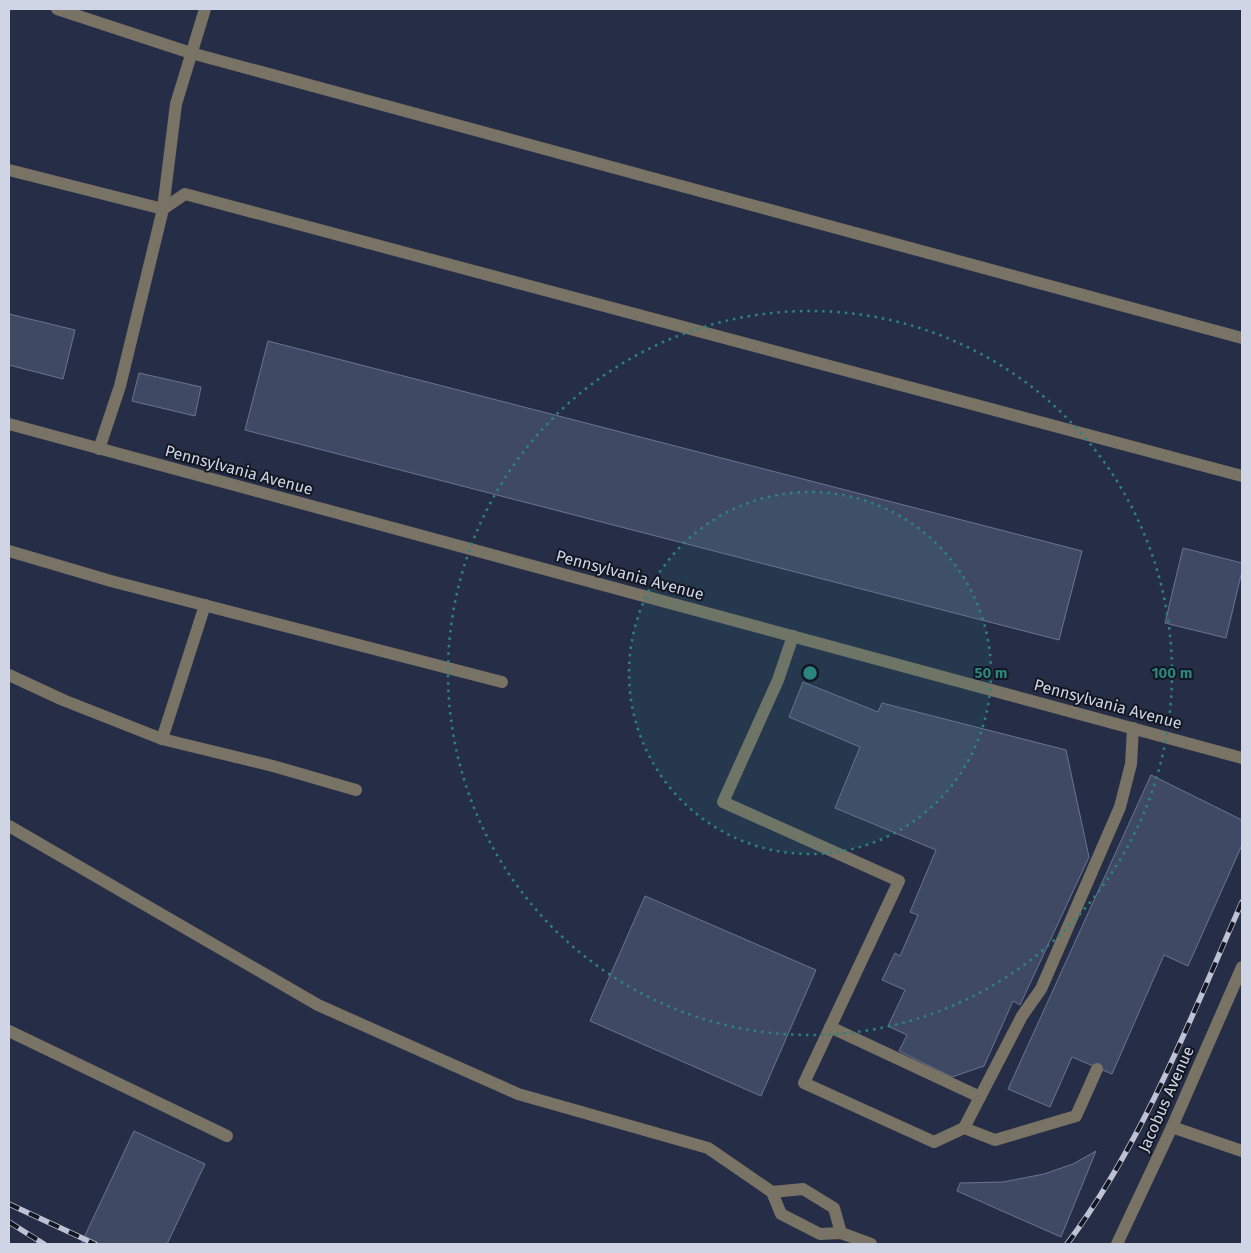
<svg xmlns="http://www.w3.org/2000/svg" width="1251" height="1253" font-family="'Fira Sans',sans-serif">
  <rect width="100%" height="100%" fill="#262e47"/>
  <!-- building -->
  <g fill="#404964" stroke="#6a7491">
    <polygon points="9,314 75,330 63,379 9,365"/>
    <polygon points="268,341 1082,551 1059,640 245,430"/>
    <polygon points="139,373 201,387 195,416 132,401"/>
    <polygon points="1183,548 1242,563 1242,571 1226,638 1165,623"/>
    <polygon points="803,682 878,712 882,703 1066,750 1089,857 1020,1005 1013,1001 984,1066 952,1077 899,1051 907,1035 888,1026 905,990 882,980 895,953 900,956 918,915 910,912 936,850 835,808 860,747 789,717"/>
    <polygon points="1151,775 1242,820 1242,845 1188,966 1164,955 1112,1074 1072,1057 1050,1107 1008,1089"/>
    <polygon points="645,896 816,970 761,1096 590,1021"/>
    <polygon points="134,1131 205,1164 167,1244 81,1244"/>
    <polygon points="1096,1151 1061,1237 957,1191 960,1183 1003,1182 1044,1174 1073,1164"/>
  </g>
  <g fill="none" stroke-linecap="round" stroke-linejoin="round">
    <!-- minor -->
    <g stroke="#787364" stroke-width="12">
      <polyline points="57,9 191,53 1242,338"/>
      <polyline points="9,170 163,209 120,386 99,449"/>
      <polyline points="163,209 185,194 1242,476"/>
      <polyline points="163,209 176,104 205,9"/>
      <polyline points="9,424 1242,758"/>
      <polyline points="9,551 111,581 502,682"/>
      <polyline points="793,636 778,680 723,802 899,881 804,1083 934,1142 964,1128 980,1097 830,1027"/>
      <polyline points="9,675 63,700 162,739 273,766 356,790"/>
      <polyline points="162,739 205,605"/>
      <polyline points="9,826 318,1005 518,1094 708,1148 772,1192 781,1214 820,1234 841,1233 871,1244"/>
      <polyline points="9,1031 227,1136"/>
      <polyline points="980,1097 1022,1016 1041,989 1120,807 1131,764 1133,728"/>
      <polyline points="1172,1127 1242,1151"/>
      <polyline points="964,1128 995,1140 1076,1116 1097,1069"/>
      <polyline points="772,1192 803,1189 834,1208 841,1233"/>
      <polyline points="1117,1244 1172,1127 1242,967"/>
    </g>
    <defs>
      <g id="rail">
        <polyline points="9,1204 95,1244"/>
        <polyline points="9,1222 44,1244"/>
        <path d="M1067,1244C1144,1141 1190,1019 1242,902"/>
      </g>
    </defs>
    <!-- rail casing -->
    <use href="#rail" stroke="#bdc2d4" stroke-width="5.5"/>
    <!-- rail -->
    <use href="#rail" stroke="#131722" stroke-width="4" stroke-dasharray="11" stroke-linecap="butt"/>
  </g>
  <!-- distance rings -->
  <circle cx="810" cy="673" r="181" fill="#2c8480" fill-opacity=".12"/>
  <g fill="none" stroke="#2c8480" stroke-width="2.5" stroke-dasharray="2.5 5">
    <circle cx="810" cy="673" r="181"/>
    <circle cx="810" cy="673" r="362"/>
  </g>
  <g text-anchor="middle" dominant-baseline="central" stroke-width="4" stroke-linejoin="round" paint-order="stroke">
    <!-- street labels -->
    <g font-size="16" fill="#d0d5e6" stroke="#131722">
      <text transform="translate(239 470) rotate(15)">Pennsylvania Avenue</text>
      <text transform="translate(630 575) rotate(15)">Pennsylvania Avenue</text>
      <text transform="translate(1108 704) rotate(15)">Pennsylvania Avenue</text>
      <text transform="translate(1166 1099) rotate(-66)">Jacobus Avenue</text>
    </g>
  </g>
  <circle cx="810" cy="673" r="8" fill="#2c8480" stroke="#131722" stroke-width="2.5"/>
  <g font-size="15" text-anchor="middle" font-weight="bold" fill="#2c8480" stroke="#131722" stroke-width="4" stroke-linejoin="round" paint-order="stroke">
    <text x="991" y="678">50 m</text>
    <text x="1172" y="678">100 m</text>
  </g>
  <!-- border -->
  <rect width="1251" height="1253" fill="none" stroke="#d0d5e6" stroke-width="20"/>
</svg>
